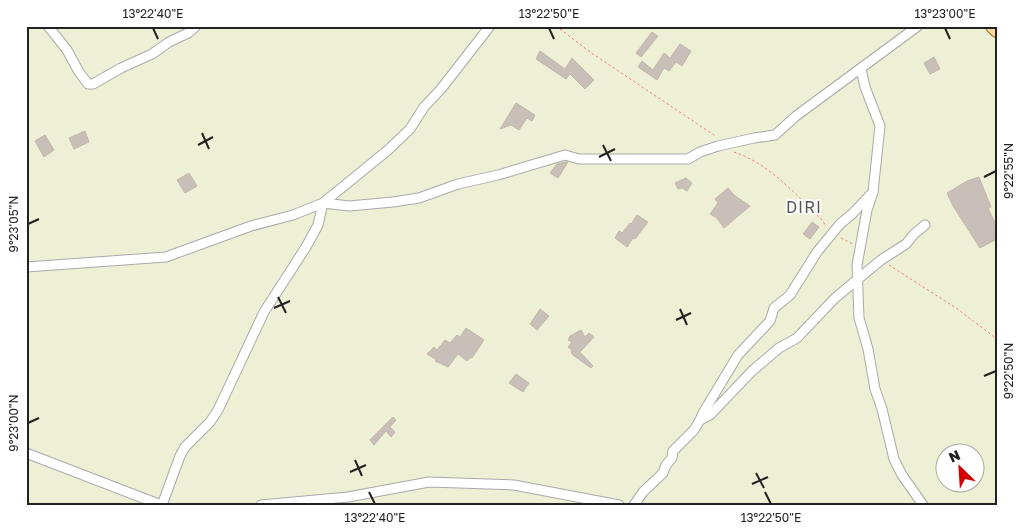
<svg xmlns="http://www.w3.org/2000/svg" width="1023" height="531" font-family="'Golos Text',sans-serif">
  <rect width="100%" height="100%" fill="#f2efe9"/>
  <!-- farmland -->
  <path fill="#eef0d5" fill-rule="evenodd" d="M26,26H997V505H26ZM946,454H976V484H946Z"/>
  <!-- building -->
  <g fill="#c7bfb8" stroke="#c4b6ab">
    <polygon points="652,32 658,36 641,57 636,53"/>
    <polygon points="680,44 691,51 682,66 676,62 669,71 664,68 657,80 638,67 642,61 653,70 664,53 670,58"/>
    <polygon points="540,51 565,69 572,58 594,80 585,89 570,74 566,79 536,59"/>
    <polygon points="934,57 940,69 930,74 924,63"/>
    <polygon points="516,103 535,115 532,121 527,118 519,130 511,125 500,129"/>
    <polygon points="85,131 89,142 74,149 69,138"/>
    <polygon points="45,135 54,150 44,157 35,141"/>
    <polygon points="565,162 568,162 558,178 550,173 557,164"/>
    <polygon points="189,173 197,186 185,193 177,180"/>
    <polygon points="979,177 991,207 988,208 997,227 997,239 980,248 953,206 947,193 967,181"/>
    <polygon points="686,178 692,183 687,191 682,188 678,189 675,183"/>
    <polygon points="728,188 734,195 750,206 724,228 717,218 710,214 718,203 715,199"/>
    <polygon points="637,215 648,222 635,239 633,238 627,247 615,238 619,231 622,233 630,223 631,224"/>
    <polygon points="812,222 819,227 810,239 803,234"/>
    <polygon points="540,309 549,316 537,330 530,324"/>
    <polygon points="466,328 484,340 472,358 471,357 467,361 458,354 448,367 435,361 437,360 427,354 434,347 437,350 445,340 450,343 457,335 460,337"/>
    <polygon points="581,330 585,337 589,333 594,337 580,352 593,366 591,368 573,355 571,352 572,350 568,347 572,342 568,340 570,336"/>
    <polygon points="516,374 529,383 523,392 509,383"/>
    <polygon points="393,417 396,420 390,427 395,432 391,437 386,431 374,445 370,440"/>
  </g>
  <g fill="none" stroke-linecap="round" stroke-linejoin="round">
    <defs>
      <g id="minor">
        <polyline points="48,26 67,50 79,72 88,84 93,84 121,68 152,54 169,42 188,33 196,26"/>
        <polyline points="873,192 867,210 857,265 859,318 868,349 875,389 882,409 894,459 902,475 923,505"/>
        <polyline points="26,267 166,257 251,226 293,215 323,203 349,206 393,202 419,198 458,184 498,175 565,155 579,159 688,159 700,152 718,146 754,138 775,135 796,116 918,26"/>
        <polyline points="700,420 703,413 738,355 770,321 774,308 790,295 817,252 840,224 852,214 873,192 880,126 865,87 861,69"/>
        <polyline points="26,453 161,505"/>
        <polyline points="162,505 180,456 185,447 210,422 218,410 264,312 306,247 318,225 323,203 388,150 410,129 424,107 441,89 490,26"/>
        <polyline points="261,505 348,497 429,482 514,485 619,505"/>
        <polyline points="634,505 643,492 663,473 666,465 672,458 673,451 694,430 700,420 710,415 752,371 779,348 797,338 835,298 881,260 906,244 914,234 925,225"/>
      </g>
      <polyline id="primary" points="993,26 997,30"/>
    </defs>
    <!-- minor casing -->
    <use href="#minor" stroke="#a9a9a9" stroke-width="11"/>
    <!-- primary casing -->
    <use href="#primary" stroke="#a06b00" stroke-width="16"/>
    <!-- path -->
    <g stroke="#fa8072" stroke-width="1" stroke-dasharray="2.5 2.5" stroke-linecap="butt">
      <polyline points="556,26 590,52 714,135 715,137"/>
      <path d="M734,152C770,164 796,195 823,221L826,227"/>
      <polyline points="841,238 853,244"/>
      <polyline points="889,265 956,308 997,339"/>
    </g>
    <!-- minor -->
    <use href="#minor" stroke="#fff" stroke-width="9"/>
    <!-- primary -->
    <use href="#primary" stroke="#fcd6a4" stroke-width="14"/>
  </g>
  <!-- ticks -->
  <path fill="none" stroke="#222" stroke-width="2" d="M153,28L158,39M549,28L554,39M945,28L950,39M202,133L209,149M198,145L213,137M603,145L611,161M599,157L615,149M984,177L996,171M28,224L39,219M278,297L286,313M274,308L290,301M680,309L687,325M676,320L691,313M984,376L996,371M28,423L39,418M355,460L362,476M350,472L366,465M756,473L764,488M752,484L768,477M369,492L375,504M765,492L771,504"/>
  <g text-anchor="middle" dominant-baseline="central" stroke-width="4" stroke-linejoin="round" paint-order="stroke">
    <!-- quarter labels -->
    <g font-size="16" letter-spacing="1" fill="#555" stroke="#fff">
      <text x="804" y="207">DIRI</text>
    </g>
  </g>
  <!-- border -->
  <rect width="1023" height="531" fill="none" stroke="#ffffff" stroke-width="55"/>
  <!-- north arrow -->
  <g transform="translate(960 468) rotate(335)"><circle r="24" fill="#ffffff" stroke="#a7a7a7"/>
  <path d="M0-4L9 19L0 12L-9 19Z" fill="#d40000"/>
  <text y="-8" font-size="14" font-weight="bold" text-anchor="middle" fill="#222222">N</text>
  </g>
  <rect x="28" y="28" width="968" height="476" fill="none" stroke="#222" stroke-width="2"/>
  <g font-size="12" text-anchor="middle" fill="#222">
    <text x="153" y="18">13°22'40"E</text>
    <text x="549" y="18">13°22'50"E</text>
    <text x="945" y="18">13°23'00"E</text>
    <text transform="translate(1009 171) rotate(-90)" y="4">9°22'55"N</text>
    <text transform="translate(14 224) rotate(-90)" y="4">9°23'05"N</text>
    <text transform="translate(1009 371) rotate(-90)" y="4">9°22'50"N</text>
    <text transform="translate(14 423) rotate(-90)" y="4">9°23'00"N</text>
    <text x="375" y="522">13°22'40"E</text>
    <text x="771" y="522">13°22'50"E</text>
  </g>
</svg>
